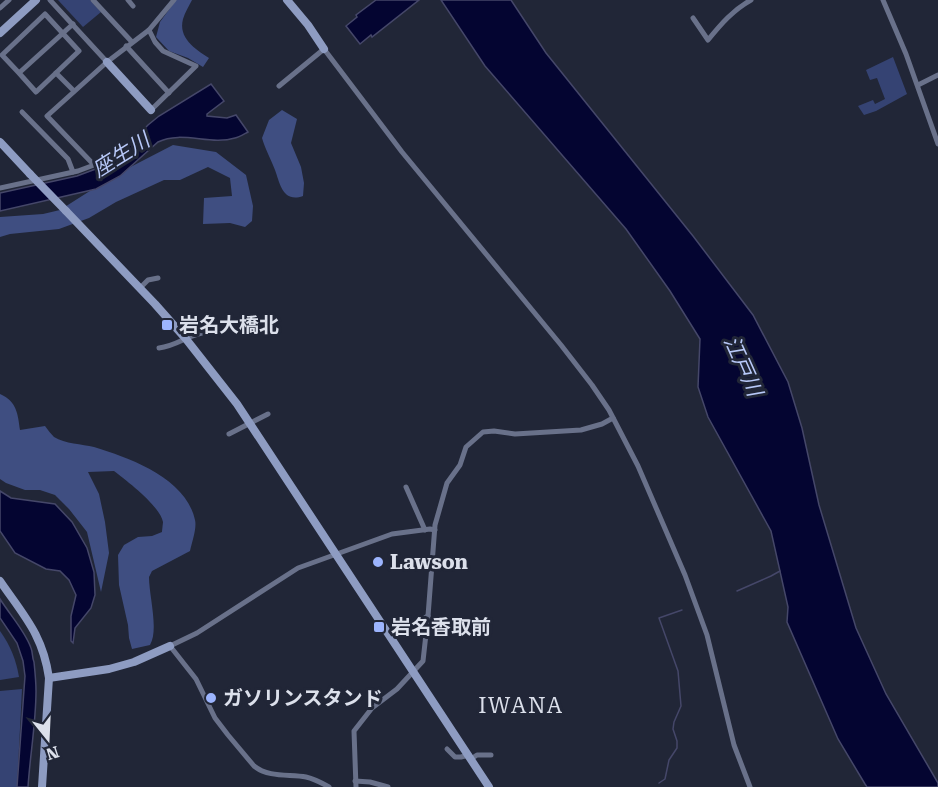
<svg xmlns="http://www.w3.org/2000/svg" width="938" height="787" font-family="'Roboto Serif','Noto Sans JP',serif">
  <rect width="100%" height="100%" fill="#212637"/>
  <!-- green -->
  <g fill="#354373">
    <polygon points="58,0 90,0 101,12 83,27"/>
    <polygon points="893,57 907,94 876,111 864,115 858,106 873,100 875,104 885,99 877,78 870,80 866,70"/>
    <path d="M0,631C10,645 16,659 19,677L0,680Z"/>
    <polygon points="22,689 17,787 0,787 0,691"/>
  </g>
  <!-- forest -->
  <g fill="#3f4e81">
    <path d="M176,0H192C189,6 185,12 183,19C178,38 195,49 209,58L203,67L188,58L169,51L156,37L160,22Z"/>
    <path d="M282,110L297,119L291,143L301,167L304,183L303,196C283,203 280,184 275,170C271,159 265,149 262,138L269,120Z"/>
    <polygon points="173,145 216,152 246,175 253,206 252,221 245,227 230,223 203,224 204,198 232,196 230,178 208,167 180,180 164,180 116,202 89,218 59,229 10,234 0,237 0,217 43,214 60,210 115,175"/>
    <path d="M0,394C17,401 18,415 20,430L45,426C48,430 51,434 54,437C65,444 82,444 94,447C130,458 186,478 195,520C197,528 192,542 190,551L152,571L149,577C149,596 159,630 150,645L132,649L129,638L128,625L119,585L118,555L124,545L138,537L152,536L162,532C162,531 163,523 163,522C160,506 127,481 114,471L88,472L99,494L105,522L109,553L101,592L87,532L69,509L55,495L40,490H25L6,483L0,479Z"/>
  </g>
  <!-- water -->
  <g fill="#040531" stroke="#454769" stroke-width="1.5">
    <polygon points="376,0 419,0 372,37 371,35 360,44 346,26 357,17 356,15"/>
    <polygon points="441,0 511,0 546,53 693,236 753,315 788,382 802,428 819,505 856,628 886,694 938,783 938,787 867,787 865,784 838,739 787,622 788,607 771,531 708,417 698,387 700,339 670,291 626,229 485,66"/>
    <path d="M211,84L224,101L207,114V116L227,118L236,115L248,132C244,134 239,137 235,138C210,146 182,130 158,142L120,176L96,189L0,211V193L77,176L101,167L121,153L148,125L159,116Z"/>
    <polygon points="0,491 11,498 55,504 72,522 87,548 94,572 95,595 91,608 75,628 73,643 71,641 71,616 76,595 69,580 60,571 46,569 15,553 0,531"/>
    <path d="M0,599C10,615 25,631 31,648C33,653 32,658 34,662C35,672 36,681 36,691C36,723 30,755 28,787H17L25,676L23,661L17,643L0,618Z"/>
  </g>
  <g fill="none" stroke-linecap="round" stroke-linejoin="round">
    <!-- stream -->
    <g stroke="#454769" stroke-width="1.5">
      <polyline points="737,591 771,576 780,571"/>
      <polyline points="659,783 665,779 669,760 677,748 677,741 673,729 674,722 681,706 678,671 659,618 682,610"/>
    </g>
    <!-- street -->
    <g stroke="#69718a" stroke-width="5">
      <polyline points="50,0 107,62"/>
      <polyline points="93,0 132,42"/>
      <polyline points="128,0 133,6"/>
      <polyline points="883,0 906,54 938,144"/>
      <polyline points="0,8 9,0"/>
      <path d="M693,18L708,40C721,24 733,10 751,0"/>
      <polyline points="149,30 155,42 163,51 196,66 151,110"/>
      <polyline points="126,46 169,93"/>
      <polyline points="19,73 36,92 79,51 45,14 2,55 19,73 73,24"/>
      <polyline points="56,73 74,91"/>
      <polyline points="918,85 938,75"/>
      <polyline points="279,86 324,49 402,152 561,345 592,385 609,410 638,466 685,575 707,635 734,745 750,787"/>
      <polyline points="22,112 68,159 73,172"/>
      <polyline points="0,188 78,171 94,165 47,116 107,62 149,30 174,0"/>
      <polyline points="140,288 148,280 158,278"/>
      <path d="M159,348C178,346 190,333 208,332"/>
      <polyline points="229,434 268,414"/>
      <polyline points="406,487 425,530"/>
      <polyline points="391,637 428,616"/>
      <polyline points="447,749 455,757 461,757 469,755"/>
      <polyline points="471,759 477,755 491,755"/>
      <polyline points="355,781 370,782 388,787"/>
      <path d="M329,787C322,783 315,779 306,777C289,774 269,778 254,766L228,735L215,718L196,679L170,646L197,633L298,568L392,534L430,529L435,530"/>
      <polyline points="356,787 354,731 372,708 397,689 423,661 428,616 435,525 447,483 460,465 466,447 483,432 494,431 515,434 581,430 602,424 613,418"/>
    </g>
    <!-- secondary -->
    <g stroke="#8e9cc2" stroke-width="8">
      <polyline points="287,0 308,25 324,49"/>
      <polyline points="0,33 36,0"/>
      <polyline points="107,62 151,110"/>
      <polyline points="0,142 30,174"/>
      <polyline points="66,211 155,304 186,339 237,404 489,787"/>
      <path d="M0,581C24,616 43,635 49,678L42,787"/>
      <polyline points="49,678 109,669 134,662 170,646"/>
    </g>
    <!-- secondary-bridge -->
    <polyline stroke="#8e9cc2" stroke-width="8" points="30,174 66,211"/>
  </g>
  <!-- markers -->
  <g fill="#9cb4fd" stroke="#212637" stroke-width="2">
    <rect x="161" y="319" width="12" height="12" rx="3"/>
    <circle cx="378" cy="562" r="6"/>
    <rect x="373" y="621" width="12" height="12" rx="3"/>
    <circle cx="211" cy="698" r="6"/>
  </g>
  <g text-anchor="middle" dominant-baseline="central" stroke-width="6" stroke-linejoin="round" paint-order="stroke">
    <!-- poi labels -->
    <g font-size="20" font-weight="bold" fill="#dce0eb" stroke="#212637" text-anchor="start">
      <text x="179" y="325">岩名大橋北</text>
      <text x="390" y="562">Lawson</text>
      <text x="391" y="627">岩名香取前</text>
      <text x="223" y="698">ガソリンスタンド</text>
    </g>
    <!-- water labels -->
    <g font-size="21" font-style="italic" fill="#b8c9f9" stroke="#212637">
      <text transform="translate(121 155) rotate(-32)">座生川</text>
      <text transform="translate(743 366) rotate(66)">江戸川</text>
    </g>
    <!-- quarter labels -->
    <g font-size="22" letter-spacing="1.5" fill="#dce0eb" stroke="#212637">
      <text x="521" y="705">IWANA</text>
    </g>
  </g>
  <!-- north arrow -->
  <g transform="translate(48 739) rotate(162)" stroke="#212637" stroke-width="4.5" paint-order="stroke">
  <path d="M0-4.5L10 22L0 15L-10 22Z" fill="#dce0eb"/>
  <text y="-9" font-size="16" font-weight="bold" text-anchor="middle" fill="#dce0eb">N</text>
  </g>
</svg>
